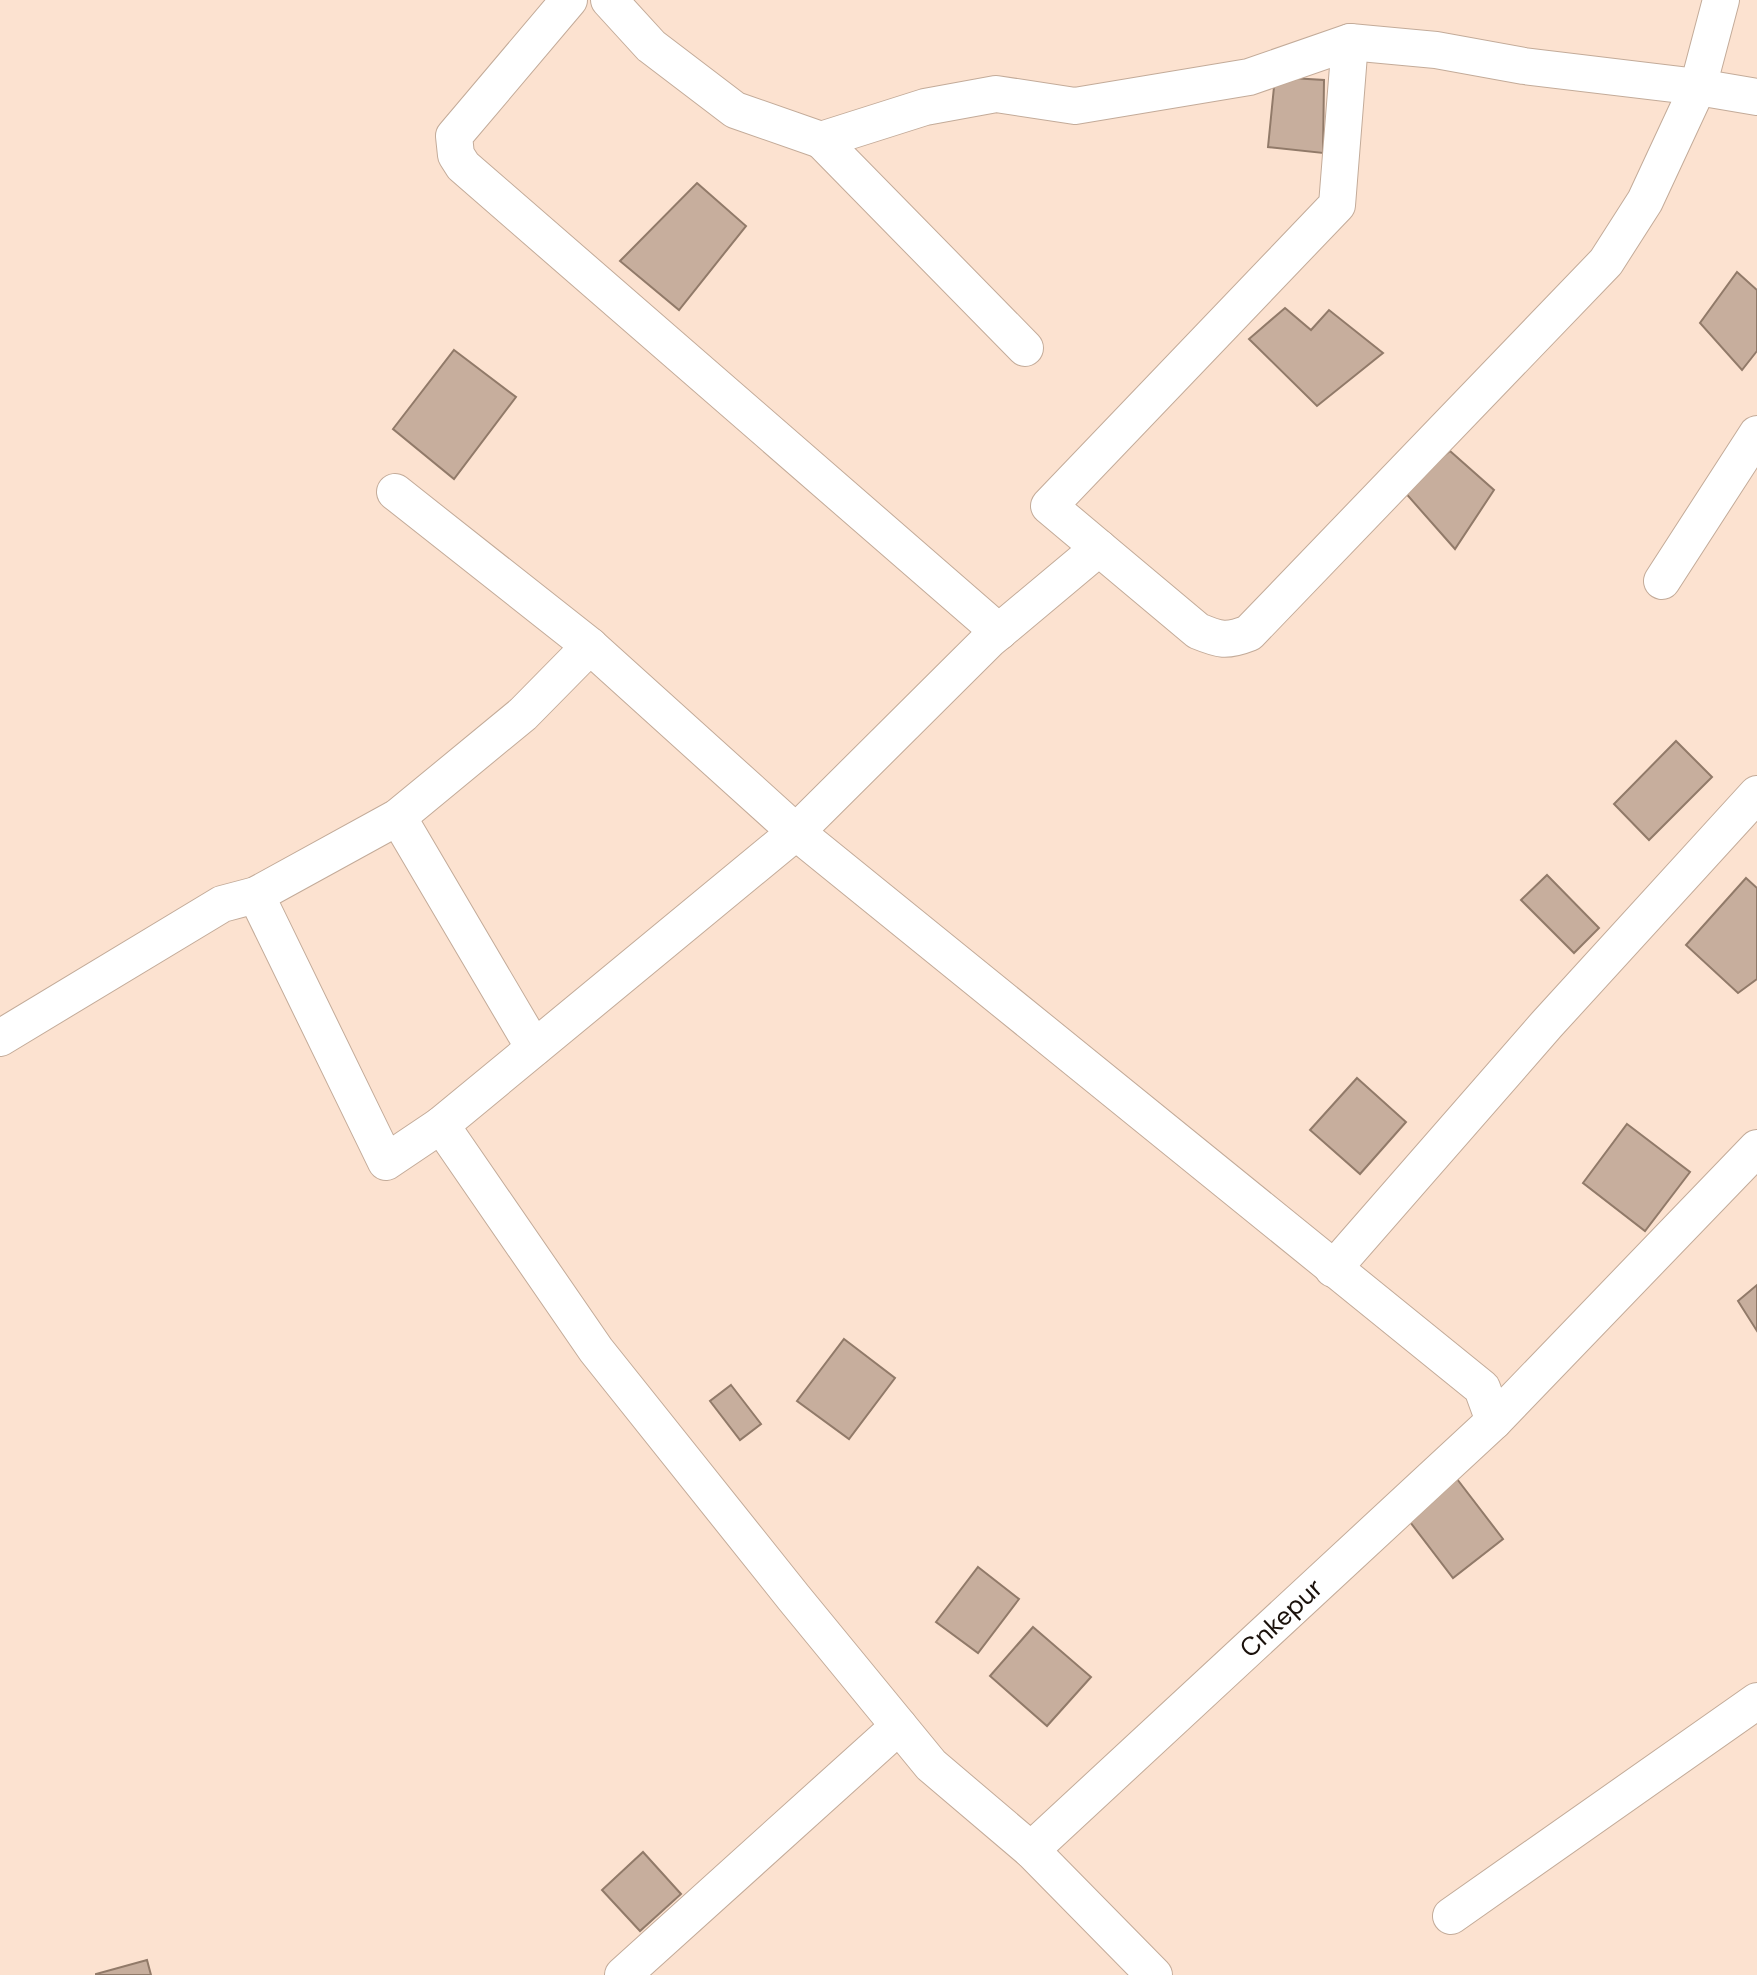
<svg xmlns="http://www.w3.org/2000/svg" width="1757" height="1975" font-family="'DM Sans',sans-serif">
  <rect width="100%" height="100%" fill="#fce2d0"/>
  <!-- building -->
  <g fill="#c7ae9d" stroke="#917a69" stroke-width="2">
    <polygon points="1275,77 1324,80 1323,153 1268,147"/>
    <polygon points="697,183 746,226 679,310 620,261"/>
    <polygon points="1737,272 1757,290 1757,351 1742,370 1700,323"/>
    <polygon points="1285,308 1311,330 1329,310 1383,353 1317,406 1249,339"/>
    <polygon points="454,350 516,397 454,479 393,429"/>
    <polygon points="1450,451 1494,490 1455,549 1402,489"/>
    <polygon points="1676,741 1712,777 1649,840 1614,804"/>
    <polygon points="1547,875 1599,928 1574,953 1521,900"/>
    <polygon points="1746,878 1757,888 1757,979 1738,993 1686,945"/>
    <polygon points="1357,1078 1406,1122 1360,1174 1310,1130"/>
    <polygon points="1627,1124 1690,1172 1645,1231 1583,1183"/>
    <polygon points="1757,1285 1757,1331 1738,1301"/>
    <polygon points="844,1339 895,1378 849,1439 797,1401"/>
    <polygon points="731,1385 761,1424 740,1440 710,1401"/>
    <polygon points="1457,1479 1503,1539 1453,1578 1407,1518"/>
    <polygon points="978,1567 1019,1599 978,1653 936,1622"/>
    <polygon points="1033,1627 1091,1677 1047,1726 990,1676"/>
    <polygon points="643,1852 681,1894 640,1931 602,1890"/>
    <polygon points="147,1960 151,1975 96,1975 96,1974"/>
  </g>
  <g fill="none" stroke-linecap="round" stroke-linejoin="round">
    <defs>
      <g id="street">
        <polyline points="569,0 454,136 456,155 463,166 999,632"/>
        <polyline points="609,0 651,46 735,110 821,140 925,107 996,94 1075,106 1249,77 1350,42 1436,50 1524,66 1698,87 1757,97"/>
        <polyline points="821,140 1025,348"/>
        <polyline points="395,492 590,646"/>
        <polyline points="1099,548 1049,506 1337,205 1350,42"/>
        <polyline points="1662,581 1757,434"/>
        <polyline points="398,817 534,1048"/>
        <polyline points="256,895 386,1162 441,1125"/>
        <polyline points="0,1038 222,904 256,895 398,817 523,714 590,646 796,832 1482,1388 1494,1421 1031,1850"/>
        <polyline points="1333,1269 1547,1024 1757,794"/>
        <polyline points="1494,1421 1757,1148"/>
        <polyline points="1451,1916 1757,1701"/>
        <polyline points="623,1975 899,1726"/>
        <path d="M1154,1975L1031,1850L931,1765L794,1598L596,1350L441,1125L796,832L989,640L1099,548L1198,631C1220,640 1226,642 1249,633L1606,262L1645,201L1698,87L1721,0"/>
      </g>
    </defs>
    <!-- street casing -->
    <use href="#street" stroke="#c3ab99" stroke-width="38"/>
    <!-- street -->
    <use href="#street" stroke="#fff" stroke-width="36"/>
  </g>
  <g text-anchor="middle" dominant-baseline="central" stroke-width="6" stroke-linejoin="round" paint-order="stroke">
    <!-- street labels -->
    <g font-size="26" fill="#1a110b" stroke="#fff">
      <text transform="translate(1281 1618) rotate(-43)">Cnkepur</text>
    </g>
  </g>
</svg>
